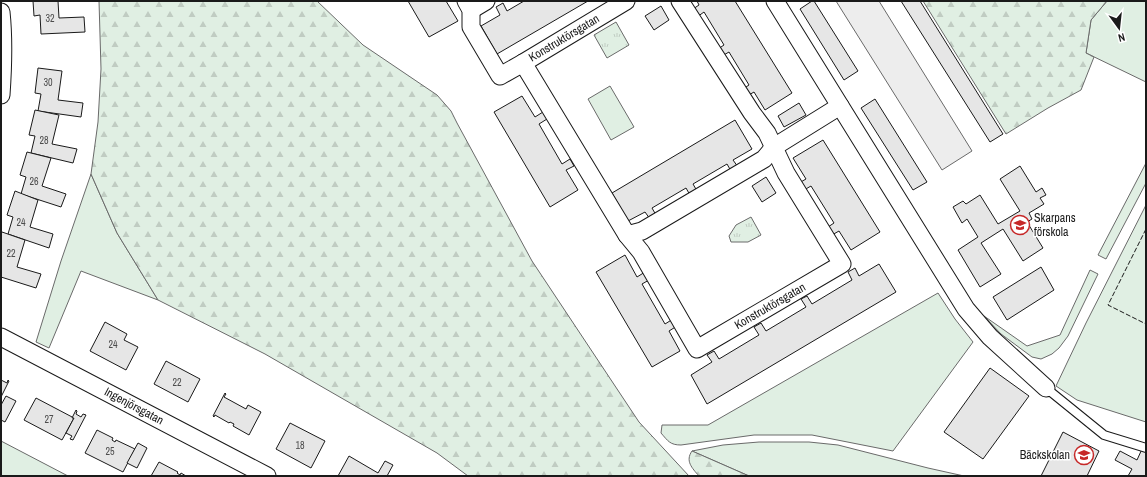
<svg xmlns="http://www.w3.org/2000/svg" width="1147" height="477" font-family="'Archivo Narrow',sans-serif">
  <defs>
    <pattern id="forest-firs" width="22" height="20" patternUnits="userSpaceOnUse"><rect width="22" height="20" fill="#e0efe3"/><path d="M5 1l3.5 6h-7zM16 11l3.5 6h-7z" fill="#c0ccc2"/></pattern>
    <pattern id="park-tufts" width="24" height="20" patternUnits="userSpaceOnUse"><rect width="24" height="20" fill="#e0efe3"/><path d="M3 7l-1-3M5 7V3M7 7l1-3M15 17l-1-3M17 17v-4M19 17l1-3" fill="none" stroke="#c0ccc2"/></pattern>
  </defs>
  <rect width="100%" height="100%" fill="#fff"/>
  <!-- grass -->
  <g fill="#e0efe3" stroke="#6a6a6a">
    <polygon points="1107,1 1146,1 1146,82 1086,53 1091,20"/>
    <polygon points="610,86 634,127 611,140 588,99"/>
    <polygon points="1146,163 1146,183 1106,259 1098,255"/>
    <polygon points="91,174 117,233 158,300 81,271 49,348 36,342 61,261"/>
    <polygon points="1146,205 1146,422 1077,400 1056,386 1086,323"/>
    <polygon points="1090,270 1098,274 1068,336 1059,348 1052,354 1041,359 1032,357 1001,334 984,316 1027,346 1060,335"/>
    <path d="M938,293L955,319L973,342L893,451L812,435H754L681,445C670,445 668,441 661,433L662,425H708Z"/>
    <polygon points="1,441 68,476 1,476"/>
    <polygon points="759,442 809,442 838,445 928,468 964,476 749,476 692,451 723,445"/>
  </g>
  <!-- forest -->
  <g fill="url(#forest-firs)" stroke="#6a6a6a">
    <polygon points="99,1 317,1 363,45 437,95 451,111 457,123 532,261 639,422 689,476 468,476 437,453 265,354 158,300 117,233 91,174 98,122 101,69"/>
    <polygon points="923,1 1107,1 1091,20 1086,53 1094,57 1081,90 1048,108 1006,134"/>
    <path d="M692,451L749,476H699C692,468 685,461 692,451Z"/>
  </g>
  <!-- park -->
  <g fill="url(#park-tufts)" stroke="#6a6a6a">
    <polygon points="616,22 629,45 607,58 594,35"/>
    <polygon points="751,217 761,235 748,242 731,242 729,236 736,225"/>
  </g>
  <!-- parking -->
  <polygon fill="#ededed" stroke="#6a6a6a" points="836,1 879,1 972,151 942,170"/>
  <!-- building -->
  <g fill="#e6e6e6" stroke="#1a1a1a">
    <polygon points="33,1 58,1 59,18 84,17 85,32 41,34 40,15 34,16"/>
    <polygon points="408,1 446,1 458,21 429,37"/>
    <polygon points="524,1 588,1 497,54 481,26 500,15 496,7 503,3 507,11"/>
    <polygon points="697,1 735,1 792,93 765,110 754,92 747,96 743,89 749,85 729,52 722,56 718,49 724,45 704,12 697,17 693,9 699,5"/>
    <polygon points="812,1 814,1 858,71 844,80 800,9"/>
    <polygon points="901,1 920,1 1003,134 990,142"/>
    <polygon points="661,6 669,20 654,30 645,16"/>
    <polygon points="38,68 62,71 58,100 83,103 81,117 38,111 41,94 35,93"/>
    <polygon points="522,96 535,117 543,112 547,119 539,124 562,164 570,159 574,166 566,170 578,190 550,207 494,112"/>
    <polygon points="875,99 927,182 913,190 861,108"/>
    <polygon points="799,103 806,115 784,127 778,116"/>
    <polygon points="35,110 59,115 52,144 77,149 73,163 31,153 35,136 29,135"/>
    <polygon points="735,120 752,149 733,160 738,167 731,171 727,164 693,184 697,191 690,195 686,188 652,208 656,215 650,219 645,212 628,221 612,193"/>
    <polygon points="823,140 880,232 851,250 839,231 832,235 828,227 834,223 811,186 804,190 799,183 806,179 793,158"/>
    <polygon points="27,152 51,158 42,186 66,194 61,207 21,194 26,177 20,175"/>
    <polygon points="1020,166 1036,192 1042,188 1046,195 1040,198 1044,204 1029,213 1032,219 1027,222 1043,248 1023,261 1003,229 981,243 1001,274 980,287 958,250 978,237 967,219 962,223 953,207 963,201 966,204 980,195 998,224 1020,211 1000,179"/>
    <polygon points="766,177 776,193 762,202 752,186"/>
    <polygon points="15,191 38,200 30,227 53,234 49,248 8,234 13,217 7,215"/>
    <polygon points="2,232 25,240 17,267 41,274 36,288 1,277 1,234"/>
    <polygon points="625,255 637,277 645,272 649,280 642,284 665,324 673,319 677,326 669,331 680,351 652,367 596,272"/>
    <polygon points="879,264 896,292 707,404 691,375 712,362 707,355 714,351 719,359 759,335 754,327 761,323 766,331 806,307 801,299 807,296 812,304 852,280 848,272 855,268 859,276"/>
    <polygon points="1041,267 1054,290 1007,320 993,297"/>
    <polygon points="105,322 127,334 124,340 138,347 126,370 90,351"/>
    <polygon points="166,361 200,379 188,402 154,384"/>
    <polygon points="990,368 1029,396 983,459 944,432"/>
    <polygon points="1,380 7,383 8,380 9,381 1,397"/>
    <polygon points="225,393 226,394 224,397 246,409 248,405 261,412 249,435 233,426 234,424 230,422 229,423 215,415 214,417 213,416"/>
    <polygon points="6,396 16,401 5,422 1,420 1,405"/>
    <polygon points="36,398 74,418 62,440 24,420"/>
    <polygon points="76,410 77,411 76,414 81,417 83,414 86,415 73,440 70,439 72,436 66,433 74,418 72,418"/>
    <polygon points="290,423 325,441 311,468 276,449"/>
    <polygon points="97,430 113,438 112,440 115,442 116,440 135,449 123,472 85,453"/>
    <polygon points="1063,432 1099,451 1087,476 1041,476"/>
    <polygon points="138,443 147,448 137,468 127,463"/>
    <polygon points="1142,449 1146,451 1146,476 1128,476 1132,469 1115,460 1120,451 1137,460"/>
    <polygon points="349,456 378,473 385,461 393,465 387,476 338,476"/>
    <polygon points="159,462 178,472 177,473 180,475 181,473 186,476 151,476"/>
  </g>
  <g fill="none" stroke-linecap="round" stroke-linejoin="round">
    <defs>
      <polyline id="service" points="1046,388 1104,435 1146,448"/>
      <g id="minor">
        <polyline points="466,1 471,10 471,27 500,76 523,63 627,235 641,252 697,349 842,264 786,173 767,133 752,113 680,1"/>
        <polyline points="775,1 966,309 990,337 1046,388"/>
        <polyline points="471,10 486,1"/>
        <path d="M1,12C4,40 3,67 1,95"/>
        <polyline points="523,63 626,1"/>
        <polyline points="627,235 642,231 764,159 774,147 840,106"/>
        <polyline points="1,337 267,476"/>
      </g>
    </defs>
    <!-- service casing -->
    <use href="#service" stroke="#1a1a1a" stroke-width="10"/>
    <!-- minor casing -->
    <use href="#minor" stroke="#1a1a1a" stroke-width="19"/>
    <!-- service -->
    <use href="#service" stroke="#fff" stroke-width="8"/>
    <!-- minor -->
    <use href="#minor" stroke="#fff" stroke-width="17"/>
    <!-- fence -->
    <polyline stroke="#1a1a1a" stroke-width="1" stroke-dasharray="5 2" stroke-linecap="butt" points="1146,229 1108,305 1146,324"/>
  </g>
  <!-- icons -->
  <defs>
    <symbol id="school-ring" viewBox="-11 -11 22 22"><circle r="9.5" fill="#fff" stroke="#c62828" stroke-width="1.5"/><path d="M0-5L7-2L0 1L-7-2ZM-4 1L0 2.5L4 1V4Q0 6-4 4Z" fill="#c62828"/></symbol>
  </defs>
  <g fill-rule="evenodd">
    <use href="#school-ring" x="1009" y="214" width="22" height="22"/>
    <use href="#school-ring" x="1073" y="444" width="22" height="22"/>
  </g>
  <g text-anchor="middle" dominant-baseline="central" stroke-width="3" stroke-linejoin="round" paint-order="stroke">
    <!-- number labels -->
    <g font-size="10" fill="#4d4d4d">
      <text x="50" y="18">32</text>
      <text x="48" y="82">30</text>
      <text x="44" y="140">28</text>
      <text x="34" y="181">26</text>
      <text x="21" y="222">24</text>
      <text x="11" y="253">22</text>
      <text x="113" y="344">24</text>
      <text x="177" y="382">22</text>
      <text x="49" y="419">27</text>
      <text x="300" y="445">18</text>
      <text x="110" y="451">25</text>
    </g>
    <!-- street labels -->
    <g font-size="12" fill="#1a1a1a" stroke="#fff">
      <text transform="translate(564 38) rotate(-31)">Konstruktörsgatan</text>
      <text transform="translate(770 306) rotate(-30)">Konstruktörsgatan</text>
      <text transform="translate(134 406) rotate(28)">Ingenjörsgatan</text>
    </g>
    <!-- poi labels -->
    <g font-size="12" fill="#1a1a1a" stroke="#fff" text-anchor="start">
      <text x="1034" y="218">Skarpans<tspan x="1034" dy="14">förskola</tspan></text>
      <text x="1070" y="455" text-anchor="end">Bäckskolan</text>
    </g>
  </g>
  <!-- border -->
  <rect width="1147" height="477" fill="none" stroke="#1a1a1a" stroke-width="4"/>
  <!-- north arrow -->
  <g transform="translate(1119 28) rotate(165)" stroke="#ffffff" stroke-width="3" paint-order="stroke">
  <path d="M0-3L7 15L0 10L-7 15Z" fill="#1a1a1a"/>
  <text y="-6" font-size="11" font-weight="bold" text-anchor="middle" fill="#1a1a1a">N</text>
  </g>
</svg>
